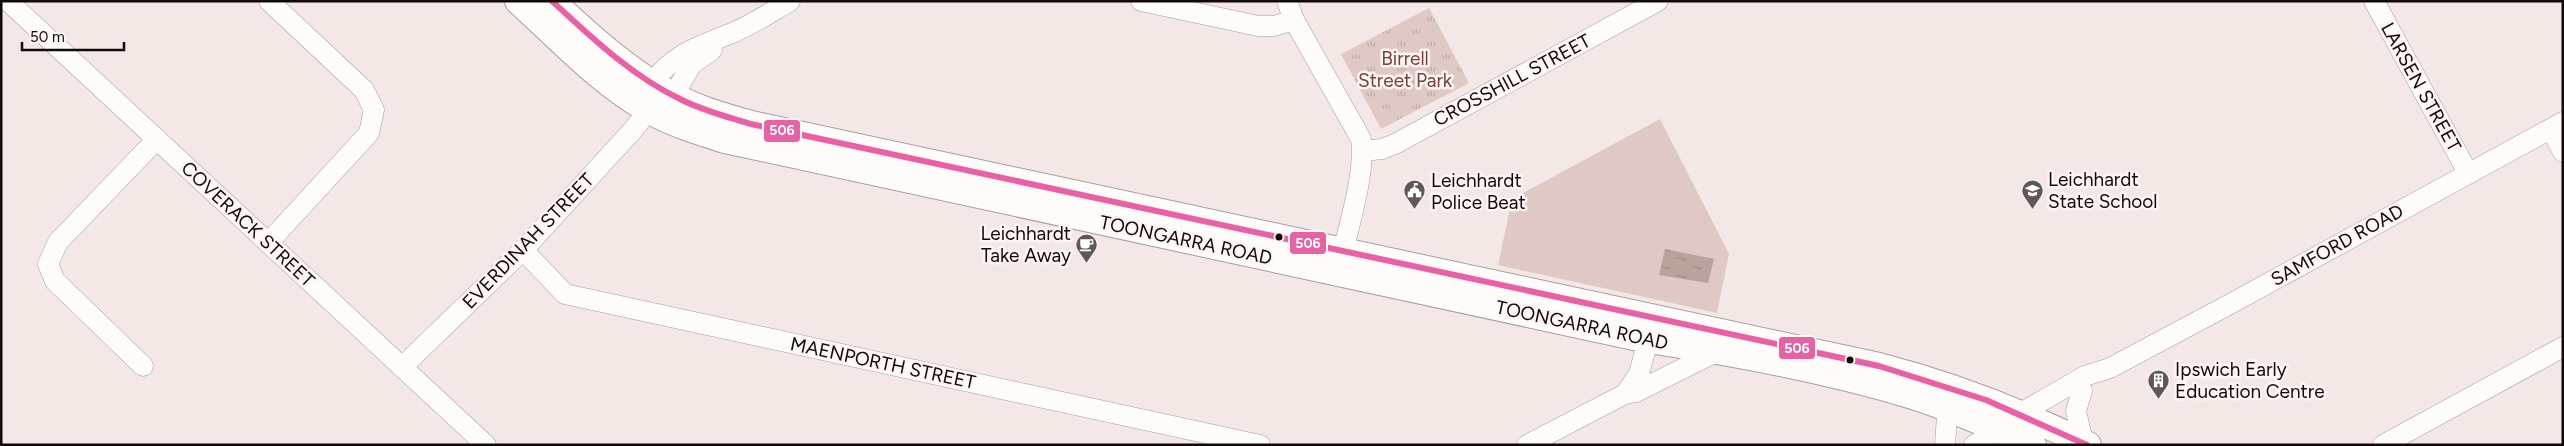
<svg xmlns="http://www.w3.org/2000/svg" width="2564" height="446" font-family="Figtree,sans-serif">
  <defs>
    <pattern id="park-tufts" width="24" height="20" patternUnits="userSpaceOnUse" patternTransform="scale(1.25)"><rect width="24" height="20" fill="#e0c9c4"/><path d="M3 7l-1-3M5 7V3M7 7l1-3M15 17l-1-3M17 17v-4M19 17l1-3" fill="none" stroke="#bfaba7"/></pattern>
    <pattern id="water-ripples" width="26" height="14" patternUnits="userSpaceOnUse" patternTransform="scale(1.25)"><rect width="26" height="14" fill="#bca29c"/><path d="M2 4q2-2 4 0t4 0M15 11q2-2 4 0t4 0" fill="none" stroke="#a18a85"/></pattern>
  </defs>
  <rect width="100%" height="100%" fill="#f3e8e6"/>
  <!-- park -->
  <polygon fill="url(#park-tufts)" points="1429,8 1469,83 1381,129 1341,54"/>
  <!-- garden -->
  <polygon fill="#e0c9c4" points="1660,119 1729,254 1717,313 1498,265 1512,199"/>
  <!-- water -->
  <polygon fill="url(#water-ripples)" points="1665,249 1714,259 1708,283 1659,275"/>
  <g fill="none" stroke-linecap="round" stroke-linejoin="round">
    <defs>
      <g id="minor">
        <path d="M1141,1L1258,26H1274L1294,20L1361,139C1366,172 1348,229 1340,263"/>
        <polyline points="1287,1 1294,20"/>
        <polyline points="2374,1 2468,173"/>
        <polyline points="10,3 486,445"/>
        <path d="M652,83C674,53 700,46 732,33C752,25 771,12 790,1"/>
        <polyline points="673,96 692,64 712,50"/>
        <polyline points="2551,129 2563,152"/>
        <polyline points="1363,151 1382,149 1395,144 1658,1"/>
        <polyline points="268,243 369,133 374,110 364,90 269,1"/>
        <polyline points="523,250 565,294 1260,445"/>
        <polyline points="143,366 55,281 48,264 58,242 157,139"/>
        <polyline points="402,367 523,250 632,131 649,110"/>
        <polyline points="2082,391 2076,411 2083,442"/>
        <polyline points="1625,394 1639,374 1648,340"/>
        <polyline points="1944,407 1947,416 1945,445"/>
        <polyline points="2021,413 2085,376 2110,368 2232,303 2563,122"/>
        <polyline points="1527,445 1625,394 1636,392 1716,352"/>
        <polyline points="1974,445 2001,430"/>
        <polyline points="2383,445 2563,347"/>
      </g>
      <g id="major">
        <path d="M518,1C560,39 601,84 650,111C674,124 699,132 725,140L1648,340C1736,353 1827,370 1913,396C1954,409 1994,427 2033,445"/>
        <path d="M552,1C589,36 628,71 672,95C697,109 724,116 751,124L1879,366C1953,385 2020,411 2088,445"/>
      </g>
    </defs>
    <!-- minor casing -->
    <use href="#minor" stroke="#a79e9d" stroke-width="21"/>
    <!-- major casing -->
    <use href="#major" stroke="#a79e9d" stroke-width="28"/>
    <!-- minor -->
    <use href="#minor" stroke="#fdfcfb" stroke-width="20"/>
    <!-- major -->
    <use href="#major" stroke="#fdfcfb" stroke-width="26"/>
    <defs>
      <path id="bus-1" d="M552,1C592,38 633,77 682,100C704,111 728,117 751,124L1879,366L1986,400L2087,445"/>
    </defs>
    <!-- bus-1 casing -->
    <use href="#bus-1" stroke="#fdf5f3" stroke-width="10"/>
    <!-- bus-1 -->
    <use href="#bus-1" stroke="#e463a4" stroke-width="6"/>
  </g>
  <!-- icons -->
  <defs>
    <symbol id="school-pin" viewBox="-11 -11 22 30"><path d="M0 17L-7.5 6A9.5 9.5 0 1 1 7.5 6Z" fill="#605856" stroke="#fdf5f3"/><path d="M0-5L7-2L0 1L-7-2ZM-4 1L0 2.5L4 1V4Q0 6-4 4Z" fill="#fff"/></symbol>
    <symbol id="civic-pin" viewBox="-11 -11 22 30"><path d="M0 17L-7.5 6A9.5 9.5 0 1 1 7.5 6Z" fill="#605856" stroke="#fdf5f3"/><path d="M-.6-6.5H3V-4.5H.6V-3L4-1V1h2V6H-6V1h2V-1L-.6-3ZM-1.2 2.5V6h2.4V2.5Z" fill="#fff"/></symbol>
    <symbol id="cafe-pin" viewBox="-11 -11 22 30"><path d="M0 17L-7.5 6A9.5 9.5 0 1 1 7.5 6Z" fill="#605856" stroke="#fdf5f3"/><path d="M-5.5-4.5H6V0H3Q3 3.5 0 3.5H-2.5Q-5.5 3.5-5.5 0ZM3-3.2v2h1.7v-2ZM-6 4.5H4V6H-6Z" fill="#fff"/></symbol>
    <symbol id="building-pin" viewBox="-11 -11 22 30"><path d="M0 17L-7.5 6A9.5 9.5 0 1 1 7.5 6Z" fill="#605856" stroke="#fdf5f3"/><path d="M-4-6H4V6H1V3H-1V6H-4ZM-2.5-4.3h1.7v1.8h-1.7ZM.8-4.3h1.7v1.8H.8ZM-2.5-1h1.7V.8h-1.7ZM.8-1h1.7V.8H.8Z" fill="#fff"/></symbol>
  </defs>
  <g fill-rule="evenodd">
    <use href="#school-pin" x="2020" y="178" width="25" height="34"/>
    <use href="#civic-pin" x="1402" y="178" width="25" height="34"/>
    <use href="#cafe-pin" x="1074" y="232" width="25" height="34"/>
    <use href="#building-pin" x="2146" y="368" width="25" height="34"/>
  </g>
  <!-- markers -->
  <g fill="#110a09" stroke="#fdf5f3" stroke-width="2">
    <circle cx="1279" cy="237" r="4.5"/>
    <circle cx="1850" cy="360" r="4.5"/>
  </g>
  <g text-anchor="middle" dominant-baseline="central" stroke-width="5" stroke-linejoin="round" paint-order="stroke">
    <!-- park labels -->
    <g font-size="19" fill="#734338" stroke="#fdf5f3">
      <text x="1405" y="58">Birrell<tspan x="1405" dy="22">Street Park</tspan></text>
    </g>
    <!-- street labels -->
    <g font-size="19" fill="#110a09" stroke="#fdf5f3">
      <text transform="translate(1512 80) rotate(-28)">CROSSHILL STREET</text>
      <text transform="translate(2421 87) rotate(61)">LARSEN STREET</text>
      <text transform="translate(248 224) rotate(43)">COVERACK STREET</text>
      <text transform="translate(1186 240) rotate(12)">TOONGARRA ROAD</text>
      <text transform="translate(528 241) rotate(-46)">EVERDINAH STREET</text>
      <text transform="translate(2337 245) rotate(-29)">SAMFORD ROAD</text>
      <text transform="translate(1582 325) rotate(12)">TOONGARRA ROAD</text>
      <text transform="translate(883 363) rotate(12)">MAENPORTH STREET</text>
    </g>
    <!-- poi labels -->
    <g font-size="19" fill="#110a09" stroke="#fdf5f3" text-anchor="start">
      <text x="2048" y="179">Leichhardt<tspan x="2048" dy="22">State School</tspan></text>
      <text x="1431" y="180">Leichhardt<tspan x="1431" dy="22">Police Beat</tspan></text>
      <text x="1071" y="233" text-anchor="end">Leichhardt<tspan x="1071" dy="22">Take Away</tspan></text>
      <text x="2175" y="369">Ipswich Early<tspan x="2175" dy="22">Education Centre</tspan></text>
    </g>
  </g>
  <g stroke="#fdf5f3" stroke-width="2">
    <rect x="763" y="119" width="38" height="24" rx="5" fill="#e463a4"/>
    <rect x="1289" y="231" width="38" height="24" rx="5" fill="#e463a4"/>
    <rect x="1778" y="336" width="38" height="24" rx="5" fill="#e463a4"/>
  </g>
  <g font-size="14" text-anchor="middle" font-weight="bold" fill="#fff">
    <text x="782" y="135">506</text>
    <text x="1308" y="248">506</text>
    <text x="1797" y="353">506</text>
  </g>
  <!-- border -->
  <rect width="2564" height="446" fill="none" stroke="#110a09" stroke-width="5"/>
  <!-- scale -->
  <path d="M22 42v8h102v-8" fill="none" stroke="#110a09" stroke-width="2.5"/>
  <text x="30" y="42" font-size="15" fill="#110a09" stroke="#fdf5f3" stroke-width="4" paint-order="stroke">50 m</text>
</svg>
